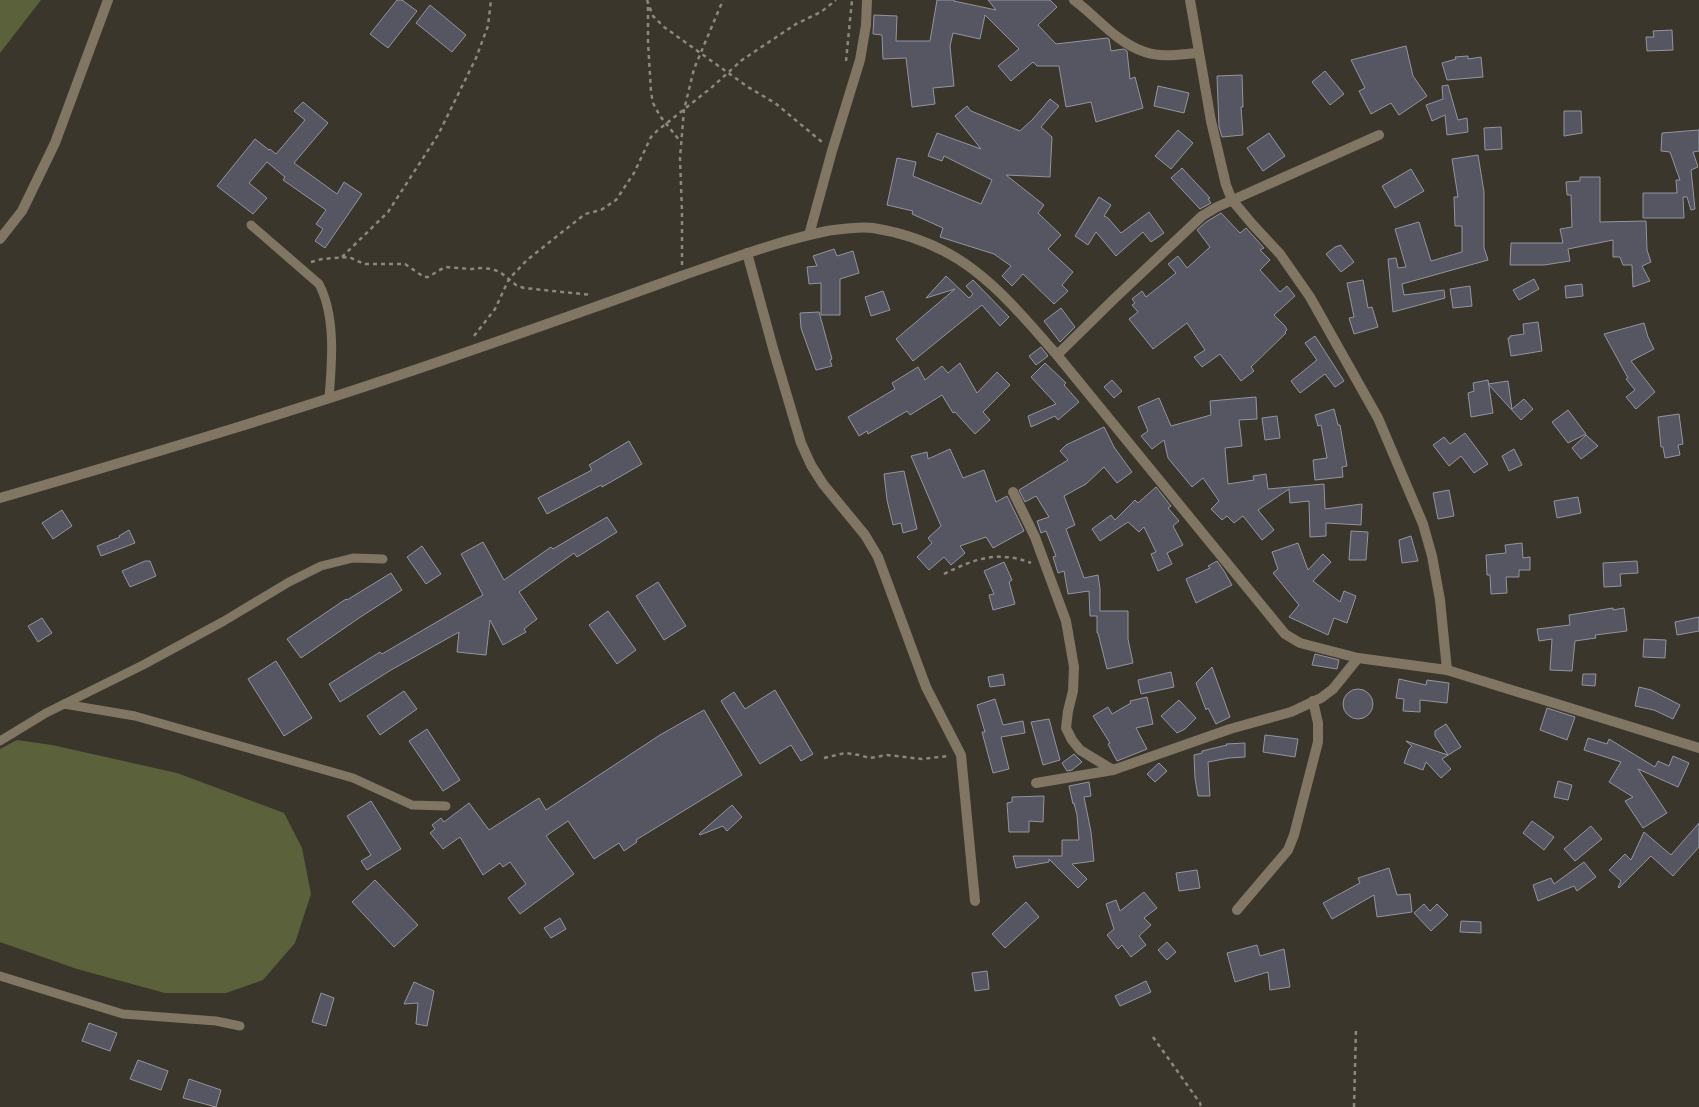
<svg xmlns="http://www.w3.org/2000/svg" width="1699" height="1107" font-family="'Source Sans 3',sans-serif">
  <rect width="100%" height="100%" fill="#3b362b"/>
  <!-- green -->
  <g fill="#5b613b">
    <polygon points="0,0 41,0 0,53"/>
    <polygon points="17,740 52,745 177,773 284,813 302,848 311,894 295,943 263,980 226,993 165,993 77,969 0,942 0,749"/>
  </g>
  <!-- building -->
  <g fill="#555662" stroke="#9394a1">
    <polygon points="397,0 402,0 417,11 388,48 370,34"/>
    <polygon points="937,0 954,0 954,1 996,10 988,0 1050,0 1057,7 1038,25 1056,44 1107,38 1109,39 1111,51 1124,49 1127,51 1130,79 1135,77 1143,108 1096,122 1091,102 1066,107 1059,66 1037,66 1033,62 1011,81 998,66 1019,49 985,15 980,39 953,33 950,46 954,86 933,88 935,104 912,107 906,58 883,59 882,35 873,34 874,15 897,16 896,41 930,41"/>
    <polygon points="430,5 466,35 452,52 416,23"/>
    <polygon points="1672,30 1673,50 1647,51 1646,37 1654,37 1653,31"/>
    <polygon points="1406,46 1413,76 1427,96 1399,115 1391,103 1371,114 1359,91 1365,88 1351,60"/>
    <polygon points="1468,56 1468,59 1481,57 1483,77 1447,80 1442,63 1456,59 1455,57"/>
    <polygon points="1325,71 1344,94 1330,105 1312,82"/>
    <polygon points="1242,75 1243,107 1241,107 1243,135 1222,137 1219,127 1217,76"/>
    <polygon points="1448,85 1458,120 1467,118 1468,132 1447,135 1445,115 1432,121 1426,105 1443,99 1442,86"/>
    <polygon points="1158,86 1189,93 1184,113 1154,106"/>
    <polygon points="1050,99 1059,106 1041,127 1052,137 1050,177 1006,175 1044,205 1038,213 1061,235 1048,249 1073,272 1062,285 1068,291 1054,304 1023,274 1012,286 1002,276 1011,266 994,254 940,237 943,228 912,214 913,211 887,205 897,158 916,162 913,176 981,204 992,180 944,156 942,161 928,156 937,133 981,149 955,116 967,106 971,111 1020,131 1033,119"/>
    <polygon points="303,102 328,123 294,163 337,194 344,182 362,194 325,248 315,241 323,229 316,224 326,210 283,180 285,177 267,162 249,183 267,198 253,214 217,186 255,139 269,150 270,149 276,154 305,120 294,111"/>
    <polygon points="1564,111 1581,111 1582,133 1564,136"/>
    <polygon points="1501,127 1502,149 1485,150 1484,128"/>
    <polygon points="1178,130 1193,143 1171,169 1155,156"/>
    <polygon points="1699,130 1699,151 1693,152 1698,167 1691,170 1695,209 1691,210 1687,197 1683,197 1684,218 1643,218 1643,193 1677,193 1676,180 1680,180 1670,152 1661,151 1662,133"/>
    <polygon points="1269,133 1285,156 1263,171 1247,148"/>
    <polygon points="1478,155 1484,192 1484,248 1488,260 1402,284 1404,295 1444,290 1445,298 1393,312 1388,259 1396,258 1398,268 1406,267 1395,229 1419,222 1431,261 1462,252 1462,226 1455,226 1454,197 1458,197 1452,159"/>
    <polygon points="1182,168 1210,198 1208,199 1211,203 1200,209 1171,178"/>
    <polygon points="1411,169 1424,191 1395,208 1382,186"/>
    <polygon points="1580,177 1600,177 1600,222 1646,221 1647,250 1651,262 1642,266 1650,281 1633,287 1632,265 1623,265 1620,257 1613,257 1613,240 1568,249 1570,261 1544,265 1510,265 1511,243 1563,243 1560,229 1572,227 1571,195 1567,195 1566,182 1580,181"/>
    <polygon points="1099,197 1111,205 1104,216 1108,218 1121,233 1149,212 1164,233 1151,242 1143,232 1116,256 1096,232 1088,245 1075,236"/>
    <polygon points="1221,213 1240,233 1246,228 1264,248 1260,250 1270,260 1260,270 1280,292 1287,286 1295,296 1274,315 1285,326 1287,330 1285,332 1286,333 1251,367 1254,371 1241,381 1220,354 1202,367 1194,357 1205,350 1187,323 1153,349 1129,319 1138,312 1132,305 1135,303 1132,299 1142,291 1146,297 1176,273 1168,264 1178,256 1187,268 1210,247 1197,230 1206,222"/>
    <polygon points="1341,245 1354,262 1341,272 1326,254 1335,247"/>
    <polygon points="834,249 837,256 853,251 859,273 840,279 840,315 821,315 821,283 809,284 807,267 817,266 813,256"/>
    <polygon points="946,276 969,298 973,294 966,286 973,280 1009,317 1000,326 982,305 913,361 896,339 955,289 926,298"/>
    <polygon points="1534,279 1539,289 1519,300 1513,290"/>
    <polygon points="1363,280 1368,308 1372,307 1378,327 1354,334 1349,318 1354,317 1347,283"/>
    <polygon points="1582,284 1583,296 1566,298 1565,286"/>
    <polygon points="1470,286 1472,306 1453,308 1450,289"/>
    <polygon points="883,291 890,310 871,316 865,297"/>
    <polygon points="1061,308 1075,327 1060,342 1044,321"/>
    <polygon points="819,312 832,359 830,360 832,366 816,370 801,328 800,313"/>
    <polygon points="1538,322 1542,351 1511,356 1508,338 1510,338 1510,336 1524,334 1523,324"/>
    <polygon points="1644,323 1648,337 1654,349 1631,361 1655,392 1636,409 1626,397 1635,390 1626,379 1628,378 1604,334"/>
    <polygon points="1315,336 1344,381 1335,387 1325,374 1300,393 1291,381 1317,360 1305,343"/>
    <polygon points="1041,347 1048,356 1036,365 1029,356"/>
    <polygon points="960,363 977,393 997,372 1010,385 983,412 990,420 975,434 955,412 953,413 942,395 910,415 907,411 868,434 867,431 859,436 848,417 895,389 892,383 918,367 925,380 942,366 948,373"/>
    <polygon points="1045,363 1066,383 1064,385 1079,402 1058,420 1055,416 1031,427 1028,416 1056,404 1031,377"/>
    <polygon points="1112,380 1122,391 1114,398 1104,387"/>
    <polygon points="1488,380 1493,413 1471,417 1468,393 1474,391 1473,383"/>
    <polygon points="1508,381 1512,409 1524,399 1533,409 1521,420 1488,384"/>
    <polygon points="1256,397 1257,419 1239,420 1242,446 1225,448 1228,484 1254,480 1253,476 1266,474 1268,489 1324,484 1325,509 1362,504 1361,525 1326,523 1326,536 1310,537 1309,501 1290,503 1289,489 1258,510 1274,530 1262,540 1243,516 1234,523 1227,516 1222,520 1211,509 1219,501 1203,478 1192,487 1168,458 1164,440 1152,449 1141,436 1148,431 1138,407 1159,398 1171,426 1211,415 1210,401"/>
    <polygon points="1334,409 1338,425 1340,425 1347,466 1342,467 1343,477 1315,480 1313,460 1327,458 1321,425 1318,426 1315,415"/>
    <polygon points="1568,410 1586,434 1568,443 1552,422"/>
    <polygon points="1679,414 1683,444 1678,445 1680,455 1665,458 1663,447 1661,447 1658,417"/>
    <polygon points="1277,416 1280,438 1265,440 1262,418"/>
    <polygon points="1104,427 1114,447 1132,472 1117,483 1104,467 1086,484 1064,496 1075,525 1066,529 1084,578 1098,575 1100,589 1100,611 1128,611 1128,639 1133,663 1107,669 1098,633 1097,633 1097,616 1090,616 1089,591 1068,594 1064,571 1058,573 1053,557 1056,556 1046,531 1041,533 1037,521 1049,517 1036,496 1025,502 1019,490 1068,460 1060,451 1066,445"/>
    <polygon points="1465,433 1488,464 1474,473 1461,456 1449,466 1433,445 1444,437 1450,444"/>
    <polygon points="1586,435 1598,446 1581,459 1572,448"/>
    <polygon points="629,441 642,464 602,487 601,485 547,514 538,498 592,470 589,465"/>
    <polygon points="950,449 963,478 984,470 996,502 1007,496 1024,531 993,548 986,537 960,546 965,553 951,565 944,557 929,570 917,557 932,543 928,538 941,526 911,456 927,452 928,459"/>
    <polygon points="1514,449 1522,465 1509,471 1502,456"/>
    <polygon points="904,471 917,529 903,533 901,523 893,525 887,500 884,474"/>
    <polygon points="1156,487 1171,506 1168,508 1179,521 1173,526 1183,545 1167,553 1172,564 1158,571 1151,554 1156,552 1144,527 1139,532 1128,522 1100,541 1092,529 1111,515 1115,520 1135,500 1138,503"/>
    <polygon points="1449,490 1454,516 1438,519 1433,493"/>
    <polygon points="1578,497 1581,513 1557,518 1554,501"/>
    <polygon points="62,510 72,526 53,539 42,523"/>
    <polygon points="607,517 617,532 577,557 574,553 519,592 537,619 524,629 526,632 503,645 490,620 486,655 457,652 459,632 391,670 340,702 329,684 380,652 382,654 483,595 461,554 483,542 504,580 551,547 553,549"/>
    <polygon points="129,530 135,543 101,556 97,546 120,537 119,536"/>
    <polygon points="1351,531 1368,532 1366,560 1349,560"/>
    <polygon points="1411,536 1418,561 1402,563 1399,540"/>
    <polygon points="1298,543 1308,570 1323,554 1331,562 1313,581 1340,602 1344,591 1356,596 1347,623 1334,618 1328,635 1289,617 1299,605 1273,573 1278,569 1272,552"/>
    <polygon points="1522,543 1523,558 1530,557 1530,570 1519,570 1519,577 1506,577 1507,593 1491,594 1490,575 1487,575 1486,555 1506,553 1505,545"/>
    <polygon points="422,546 441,574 426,584 407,557"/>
    <polygon points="145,561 150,561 156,576 130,587 122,571"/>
    <polygon points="1217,561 1224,571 1232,585 1196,603 1186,579 1210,568 1208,566"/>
    <polygon points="1637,561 1638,573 1620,574 1621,586 1604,587 1603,563"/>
    <polygon points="1004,562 1012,580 1009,582 1015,604 993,610 989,595 994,594 984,571"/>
    <polygon points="391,573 402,590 359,618 301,658 287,639 346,599 347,600"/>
    <polygon points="658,582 686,626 664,640 636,596"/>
    <polygon points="1613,608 1613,610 1624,608 1627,631 1595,635 1596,638 1575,641 1572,671 1550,670 1552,639 1539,641 1537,629 1570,625 1569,615"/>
    <polygon points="608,611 636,650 617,664 589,625"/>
    <polygon points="1699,617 1699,631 1677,635 1675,622"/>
    <polygon points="42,618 52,633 38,642 28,626"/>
    <polygon points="1644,639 1666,640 1665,658 1643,657"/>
    <polygon points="1315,654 1339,660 1337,669 1312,665"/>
    <polygon points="276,661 312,718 284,736 248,679"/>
    <polygon points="1212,667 1230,717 1216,724 1208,708 1206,710 1196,683"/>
    <polygon points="1171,672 1174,687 1141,694 1138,680"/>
    <polygon points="1003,674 1005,685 990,687 988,677"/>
    <polygon points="1583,674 1596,674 1595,686 1582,685"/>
    <polygon points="1399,679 1426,685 1427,680 1449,683 1447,703 1420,700 1420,712 1403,711 1404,699 1396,698"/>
    <polygon points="1639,687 1651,690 1680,705 1673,719 1654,710 1635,706"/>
    <circle cx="1358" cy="704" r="15"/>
    <polygon points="775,690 813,754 801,761 791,745 760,764 721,701 734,692 745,709"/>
    <polygon points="404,691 417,709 380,735 367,716"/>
    <polygon points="1147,697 1153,724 1136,728 1147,749 1117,761 1108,744 1110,743 1093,716 1108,707 1112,714 1131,703 1130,701"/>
    <polygon points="995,699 1003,725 1023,721 1025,733 1001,737 1009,769 993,773 982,732 985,732 977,705"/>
    <polygon points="1179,700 1196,718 1185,729 1177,733 1161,716"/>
    <polygon points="1547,708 1575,717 1567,740 1540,730"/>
    <polygon points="704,710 742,775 636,840 637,842 624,851 619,843 594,859 568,821 546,836 574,874 520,914 508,898 526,884 510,862 503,867 500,863 483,875 460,837 443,849 430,833 435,829 432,825 441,818 444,822 469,803 489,830 539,798 546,810 660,735"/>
    <polygon points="1049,719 1060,760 1043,765 1031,722"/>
    <polygon points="1446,724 1461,747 1442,759 1451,769 1441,778 1426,762 1423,770 1404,763 1409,749 1412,746 1406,741 1448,755 1435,736 1435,731"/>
    <polygon points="427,729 460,780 443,791 409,741"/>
    <polygon points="1265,735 1298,739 1295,757 1263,752"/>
    <polygon points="1588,738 1607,744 1609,739 1655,767 1658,761 1669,766 1673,756 1689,763 1678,787 1638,769 1667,813 1643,828 1625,801 1633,797 1609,782 1621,762 1584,750"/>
    <polygon points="1245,743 1245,757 1229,758 1208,762 1210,796 1198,796 1195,778 1194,755 1202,753 1202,751 1227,745 1226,744"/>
    <polygon points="1074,754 1082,762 1072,770 1067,771 1062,763"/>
    <polygon points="1159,763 1167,771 1155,782 1147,774"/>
    <polygon points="1558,781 1572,785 1568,800 1554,797"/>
    <polygon points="1089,782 1091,796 1084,797 1091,832 1094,861 1072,864 1087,879 1078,888 1049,859 1049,862 1016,868 1013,856 1062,856 1062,840 1079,840 1077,815 1074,803 1073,804 1069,786"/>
    <polygon points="1044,796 1043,822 1029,821 1029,832 1009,832 1007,803 1012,802 1012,797"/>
    <polygon points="371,801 401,849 367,870 361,861 371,855 347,816"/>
    <polygon points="732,805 742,817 727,831 723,826 700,835 699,834"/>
    <polygon points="1532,821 1554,837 1544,850 1523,833"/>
    <polygon points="1699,823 1699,847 1673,876 1651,856 1619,888 1618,887 1621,881 1609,870 1625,854 1631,860 1644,832 1671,855"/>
    <polygon points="1591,826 1602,839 1575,861 1564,849"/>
    <polygon points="1584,862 1596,877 1577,891 1574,886 1538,901 1533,885 1551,878 1554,884"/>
    <polygon points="1389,868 1397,895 1410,894 1412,912 1377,917 1374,895 1332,919 1323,903 1360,883 1358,878"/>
    <polygon points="1197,870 1200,888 1179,891 1176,873"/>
    <polygon points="375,880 418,925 394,947 352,902"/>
    <polygon points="1144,892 1157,908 1144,918 1151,925 1139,936 1146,945 1131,957 1122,945 1118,949 1107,935 1114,929 1106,904 1116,900 1120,911"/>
    <polygon points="1026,902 1039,917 1005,948 992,934"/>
    <polygon points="1424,904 1430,911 1437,904 1448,915 1431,931 1414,913"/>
    <polygon points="560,918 566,929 551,938 544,928"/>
    <polygon points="1461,921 1481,922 1481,933 1460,932"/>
    <polygon points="1167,942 1176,952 1167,960 1158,950"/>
    <polygon points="1257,945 1260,956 1284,949 1290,987 1270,990 1268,972 1235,982 1227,953"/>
    <polygon points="987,971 989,989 975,991 972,973"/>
    <polygon points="1146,981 1151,992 1120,1006 1115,996"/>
    <polygon points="414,982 434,991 427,1026 416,1024 418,1003 404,1004"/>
    <polygon points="321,993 334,998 326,1026 312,1022"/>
    <polygon points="89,1023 117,1033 110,1051 82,1041"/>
    <polygon points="138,1060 168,1071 161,1090 130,1079"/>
    <polygon points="189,1079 221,1090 216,1107 183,1098"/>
  </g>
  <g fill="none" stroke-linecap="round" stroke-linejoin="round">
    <!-- path -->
    <g stroke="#8c887f" stroke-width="2.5" stroke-dasharray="4 4" stroke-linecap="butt">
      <polyline points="647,0 653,16 664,27 748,87 775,103 822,142"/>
      <polyline points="648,7 648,42 651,92 653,103 660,116 680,141"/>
      <polyline points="846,61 852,0"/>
      <polyline points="342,257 388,212 438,135 476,58 488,26 491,0"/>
      <polyline points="311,262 322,259 349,257 364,264 405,264 424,277 428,277 445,267 471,269 482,268 492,269 500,272 516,285 524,288 592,295"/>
      <polyline points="682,265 682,212 680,158 684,110 694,69 723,0"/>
      <polyline points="474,336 495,309 509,279 527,260 585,214 601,210 616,200 634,173 651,137 658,130 711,88 742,60 796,24 821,12 836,0"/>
      <path d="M944,574C974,559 998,550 1031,563"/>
      <polyline points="824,758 845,753 859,755 870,758 887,755 922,759 948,756"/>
      <polyline points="1153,1037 1200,1103 1201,1107"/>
      <polyline points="1354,1107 1356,1028"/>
    </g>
    <!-- lane -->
    <g stroke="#817563" stroke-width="9">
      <path d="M251,225L319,284C336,316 332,363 329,398"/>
      <polyline points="64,704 135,716 353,778 412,805 446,806"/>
      <polyline points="0,741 46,713 143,665 224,621 289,582 321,566 353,558 383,559"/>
      <polyline points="0,976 123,1014 216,1021 240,1026"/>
    </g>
    <!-- street -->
    <g stroke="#817563" stroke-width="10">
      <path d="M1074,0C1097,17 1117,43 1145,52C1162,58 1182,54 1199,53"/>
      <polyline points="1190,0 1211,121 1226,185 1232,200 1253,225 1280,254 1310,297 1378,418 1423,524 1432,556 1440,600 1447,670"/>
      <polyline points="809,235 832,151 860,60 866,25 867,0"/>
      <polyline points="0,239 22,211 55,143 108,0"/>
      <polyline points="747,253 774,352 801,443 811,465 823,484 865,535 878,557 926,687 961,755 975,901"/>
      <polyline points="1057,355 1114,299 1202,216 1217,207 1379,135"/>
      <polyline points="1013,492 1035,537 1066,621 1074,667 1073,691 1068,711 1066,728 1072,740 1080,750 1113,770 1230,729 1291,712 1321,698 1333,689 1358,658"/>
      <path d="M0,498C155,453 309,407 461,354C536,328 610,302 684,275C731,259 778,241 827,231C842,229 858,226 873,228C962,242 1001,291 1057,355L1285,634L1300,643L1358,658L1447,670L1699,748"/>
      <polyline points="1036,783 1113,770"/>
      <polyline points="1237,910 1288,850 1294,835 1318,742 1318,723 1313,701"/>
    </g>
  </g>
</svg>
